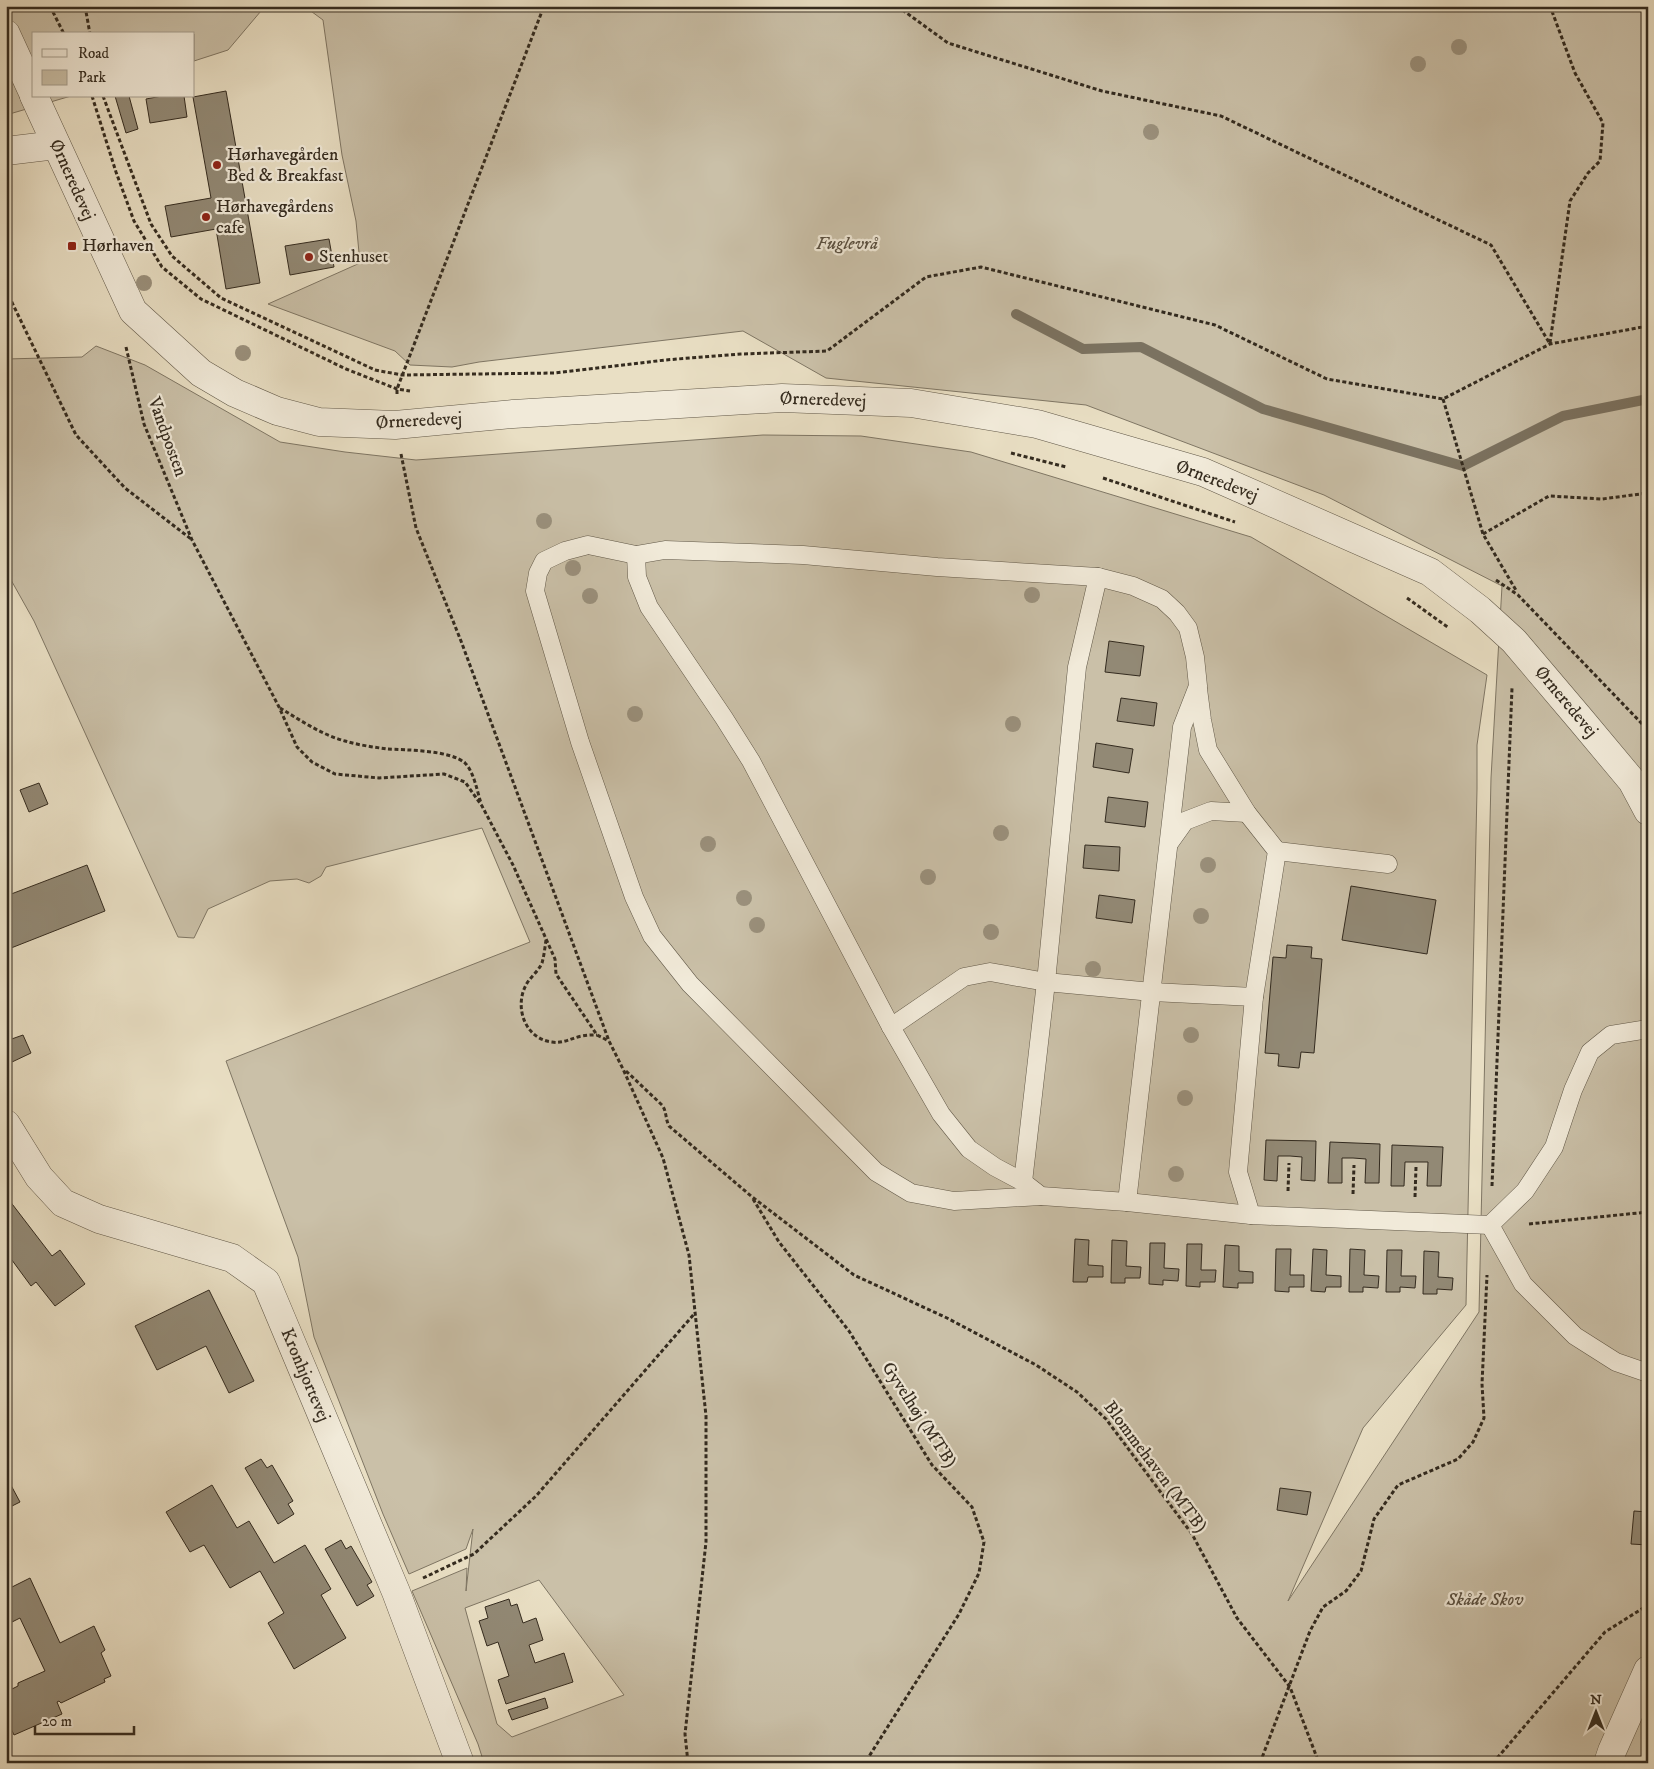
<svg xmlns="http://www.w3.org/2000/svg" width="1654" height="1769" font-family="'IM FELL DW Pica',serif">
  <rect width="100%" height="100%" fill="#e9dfc4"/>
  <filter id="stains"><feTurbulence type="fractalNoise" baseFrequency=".004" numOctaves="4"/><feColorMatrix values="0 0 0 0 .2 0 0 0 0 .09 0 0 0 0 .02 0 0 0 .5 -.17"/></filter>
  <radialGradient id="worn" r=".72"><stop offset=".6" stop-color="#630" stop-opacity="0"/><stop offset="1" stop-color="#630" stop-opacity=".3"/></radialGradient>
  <!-- green -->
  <g fill="#cac0a8" stroke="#7f7664" fill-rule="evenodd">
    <polygon points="6,6 273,6 261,11 228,50 194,61 194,34 34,34 34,96 71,96 6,115"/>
    <path d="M304,6H1648V1763H484L478,1744L412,1591L467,1568L466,1591L473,1529L466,1549L409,1574L383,1514L314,1337L298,1257L226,1061L530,942L482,828L326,867L321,876L309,883L297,879L270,881L208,909L194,938L178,937L34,621L6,571V359L82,357L96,346L145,365L280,442L345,452L416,460L763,435L861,436L971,452L1251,537L1487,675L1477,745V789L1466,1305L1363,1428L1288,1601L1479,1312L1491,778L1502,586L1324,495L1086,405L826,378L743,331L479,362L452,367L410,365L395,351L268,304L360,263L356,221L342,155L323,20ZM539,1580L624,1695L512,1737L497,1724L465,1608Z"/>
  </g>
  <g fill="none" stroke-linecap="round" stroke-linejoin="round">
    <!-- stream -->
    <polyline stroke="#7b7260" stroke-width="10" points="1016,314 1083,349 1141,347 1263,409 1463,466 1563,416 1648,399"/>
  </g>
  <!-- building -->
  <g fill="#928975" stroke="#342b1f">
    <polygon points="226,91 260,283 226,289 216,229 171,237 165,206 211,198 193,97"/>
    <polygon points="115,96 129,96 138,129 126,133"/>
    <polygon points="162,96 184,96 187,117 150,123 146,99"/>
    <polygon points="329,239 334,267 290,275 285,246"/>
    <polygon points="1109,641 1144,646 1140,676 1105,672"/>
    <polygon points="1121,698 1157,703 1154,726 1117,721"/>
    <polygon points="1096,743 1133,749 1129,773 1093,767"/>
    <polygon points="39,783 48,804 29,812 20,790"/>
    <polygon points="1108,797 1148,802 1145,827 1105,822"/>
    <polygon points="1085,845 1120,847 1119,871 1083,868"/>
    <polygon points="87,865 105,911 6,950 6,896"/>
    <polygon points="1351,886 1436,900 1427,954 1342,940"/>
    <polygon points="1099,895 1135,900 1132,923 1096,918"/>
    <polygon points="1287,945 1312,947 1311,958 1322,959 1314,1053 1301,1052 1299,1068 1278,1066 1279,1054 1265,1053 1273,957 1286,958"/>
    <polygon points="23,1035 31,1053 12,1062 6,1048 6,1041"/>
    <polygon points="1266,1140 1316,1141 1315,1181 1301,1180 1302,1157 1290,1156 1278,1156 1277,1181 1264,1180"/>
    <polygon points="1330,1142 1380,1144 1379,1183 1365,1183 1366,1159 1353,1158 1342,1158 1342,1183 1328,1183"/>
    <polygon points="1392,1145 1443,1147 1441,1186 1427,1186 1428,1162 1405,1162 1404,1186 1391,1186"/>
    <polygon points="6,1196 52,1256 60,1250 85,1284 55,1306 36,1282 31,1286 6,1252"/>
    <polygon points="1075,1239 1089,1240 1088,1265 1103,1266 1103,1277 1088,1277 1087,1282 1073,1282"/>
    <polygon points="1112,1240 1127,1241 1126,1266 1141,1267 1140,1278 1125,1278 1125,1283 1111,1283"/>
    <polygon points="1150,1243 1165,1243 1164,1268 1179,1269 1178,1281 1163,1280 1163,1285 1149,1284"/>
    <polygon points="1187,1244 1202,1244 1201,1270 1216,1270 1215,1282 1200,1282 1200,1287 1186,1286"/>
    <polygon points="1225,1245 1239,1246 1239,1271 1253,1272 1253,1283 1238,1283 1238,1288 1223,1287"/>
    <polygon points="1276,1249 1291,1249 1290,1275 1304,1275 1304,1287 1289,1287 1289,1292 1275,1291"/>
    <polygon points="1313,1249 1327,1250 1326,1275 1341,1276 1341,1287 1326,1287 1325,1292 1311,1291"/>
    <polygon points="1350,1249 1365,1250 1364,1275 1379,1276 1378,1288 1363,1287 1363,1292 1349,1292"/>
    <polygon points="1387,1250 1402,1250 1401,1276 1416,1276 1415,1288 1400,1287 1400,1292 1386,1292"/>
    <polygon points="1424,1251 1439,1252 1438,1277 1453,1278 1452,1290 1437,1289 1437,1294 1423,1294"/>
    <polygon points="209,1290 254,1381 229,1393 206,1346 157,1370 135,1326"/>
    <polygon points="261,1459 267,1468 272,1465 293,1501 288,1504 294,1514 278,1524 245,1468"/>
    <polygon points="6,1476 20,1502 6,1509"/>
    <polygon points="212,1485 237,1528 249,1521 274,1563 305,1545 331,1589 321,1595 346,1638 294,1669 268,1623 284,1613 260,1571 230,1588 204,1545 190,1552 166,1512"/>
    <polygon points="1280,1488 1311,1492 1307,1515 1277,1510"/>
    <polygon points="1634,1511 1648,1512 1648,1545 1631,1544"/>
    <polygon points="341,1540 346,1549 351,1546 372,1582 367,1585 374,1596 357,1606 325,1549"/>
    <polygon points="30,1578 60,1643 94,1626 105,1650 101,1653 111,1676 104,1679 105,1682 61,1703 59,1701 57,1702 62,1714 14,1735 6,1718 6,1692 18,1686 18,1683 45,1671 20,1618 10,1623 6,1615 6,1590"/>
    <polygon points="509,1599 511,1606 517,1604 523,1623 536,1618 543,1640 529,1645 535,1663 564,1653 573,1682 506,1704 498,1680 509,1676 498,1642 487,1646 479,1621 488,1618 485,1607"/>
    <polygon points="545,1698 548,1708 512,1720 508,1710"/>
  </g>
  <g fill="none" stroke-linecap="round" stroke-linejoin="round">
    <defs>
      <g id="lane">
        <polyline points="636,555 588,545 565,551 544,561 538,573 535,591 580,742 634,897 652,936 690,984 876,1172 911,1193 954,1201 1041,1196"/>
        <polyline points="1098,577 937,567 803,555 665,550 636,555 637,577 649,607 724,718 751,761 891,1027 941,1114 969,1149 995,1167 1023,1182 1041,1196 1127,1202 1251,1215 1490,1225"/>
        <polyline points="1198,689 1202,720 1208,750 1247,813 1277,851 1254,997 1238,1172 1251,1215"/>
        <polyline points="1170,842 1185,821 1211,811 1247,813"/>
        <polyline points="1277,851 1388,864"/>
        <polyline points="891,1027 964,977 990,972 1046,982 1152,992 1254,997"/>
        <polyline points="1648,1029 1611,1035 1590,1052 1573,1090 1554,1147 1525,1191 1490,1225 1523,1284 1575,1336 1616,1362 1648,1373"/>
        <polyline points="1023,1182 1046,982 1077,667 1098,577 1133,586 1162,599 1177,613 1188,628 1195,657 1198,686 1182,727 1127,1202"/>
      </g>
      <g id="street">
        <polyline points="6,34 34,95"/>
        <polyline points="34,96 133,311 201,373 235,393 277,411 319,422 395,425 513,414 782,398 911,403 1037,424 1203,472 1430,572 1480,610 1514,641 1581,720 1632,781 1648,811"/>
        <polyline points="6,151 56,145"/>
        <polyline points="6,1124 39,1177 63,1203 99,1219 232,1258 266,1282 396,1592 460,1763"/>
        <polyline points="1608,1763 1612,1751 1648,1670"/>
      </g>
    </defs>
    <!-- lane casing -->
    <use href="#lane" stroke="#615848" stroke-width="19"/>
    <!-- street casing -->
    <use href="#street" stroke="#615848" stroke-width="29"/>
    <!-- path -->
    <g stroke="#342b1f" stroke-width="3" stroke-dasharray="4 2.5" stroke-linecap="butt">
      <polyline points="50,6 64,34"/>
      <polyline points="85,6 90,34"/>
      <polyline points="897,6 948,43 1102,91 1221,116 1491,245 1550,344"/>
      <polyline points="92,96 116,172 134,221 162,267 201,299 346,369 397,389 410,391"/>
      <polyline points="103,96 151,224 172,256 221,298 375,370 402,375 555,373 665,360 741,354 827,351 926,277 981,267 1215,325 1327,379 1443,399 1550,344 1648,326"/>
      <polyline points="6,290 76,435 125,488 191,539"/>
      <polyline points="1550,343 1570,201 1588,173 1600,161 1603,123 1575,73 1550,6"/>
      <polyline points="126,347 144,424 192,540 279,707 297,747 312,762 335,774 379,778 444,774 465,782 482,806 513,865 555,959 556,974 597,1035 609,1041"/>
      <polyline points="397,394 397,389 544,6"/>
      <polyline points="1443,399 1483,534 1517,592"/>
      <polyline points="1011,453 1066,467"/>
      <polyline points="401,454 416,528 461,641 609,1041 623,1069 663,1158 689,1255 706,1416 706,1542 685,1734 688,1763"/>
      <polyline points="1103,478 1235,522"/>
      <polyline points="1483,534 1549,496 1602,499 1648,493"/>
      <polyline points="1496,580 1518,595 1648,730"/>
      <polyline points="1407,598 1449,628"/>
      <path d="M280,708C300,720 322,735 345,741C358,745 373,747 387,749C406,750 450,750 465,763C474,772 477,791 481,803"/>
      <path d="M546,940C545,947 544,956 542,963C538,972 530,977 526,985C514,1007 525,1039 552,1042C563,1044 571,1038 582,1036C587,1035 592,1035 597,1035"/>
      <path d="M626,1071L662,1105C667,1112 665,1118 669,1126L751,1196L854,1275L947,1318L1036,1365L1077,1392L1106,1419L1192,1534L1237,1618L1290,1687L1319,1763"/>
      <polyline points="1492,1186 1512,688"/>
      <polyline points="1288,1191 1289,1163"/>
      <polyline points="1353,1194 1354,1165"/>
      <polyline points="1415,1197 1416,1167"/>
      <polyline points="753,1199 779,1242 849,1331 932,1465 972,1507 984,1542 979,1573 959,1614 868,1758 869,1763"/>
      <polyline points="1529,1224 1648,1212"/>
      <polyline points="423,1578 474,1554 536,1496 695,1313"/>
      <polyline points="1260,1763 1310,1631 1323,1607 1346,1591 1361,1571 1374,1519 1398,1485 1458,1459 1473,1442 1484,1418 1482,1384 1487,1275"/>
      <polyline points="1493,1763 1605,1632 1648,1605"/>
    </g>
    <!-- lane -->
    <use href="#lane" stroke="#f1ead9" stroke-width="18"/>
    <!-- street -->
    <use href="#street" stroke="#f1ead9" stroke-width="28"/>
  </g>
  <!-- trees -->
  <g fill="#9a907c">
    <circle cx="1459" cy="47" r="8"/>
    <circle cx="1418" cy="64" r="8"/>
    <circle cx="1151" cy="132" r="8"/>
    <circle cx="144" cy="283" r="8"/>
    <circle cx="243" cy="353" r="8"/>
    <circle cx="544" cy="521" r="8"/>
    <circle cx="573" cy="568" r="8"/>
    <circle cx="1032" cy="595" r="8"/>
    <circle cx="590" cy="596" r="8"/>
    <circle cx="635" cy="714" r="8"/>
    <circle cx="1013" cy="724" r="8"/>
    <circle cx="1001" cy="833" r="8"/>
    <circle cx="708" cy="844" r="8"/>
    <circle cx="1208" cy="865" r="8"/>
    <circle cx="928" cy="877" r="8"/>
    <circle cx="744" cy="898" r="8"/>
    <circle cx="1201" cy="916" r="8"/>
    <circle cx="757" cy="925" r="8"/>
    <circle cx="991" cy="932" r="8"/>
    <circle cx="1093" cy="969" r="8"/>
    <circle cx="1191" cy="1035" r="8"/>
    <circle cx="1185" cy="1098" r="8"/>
    <circle cx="1176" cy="1174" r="8"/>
  </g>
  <!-- markers -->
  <g fill="#8f2418" stroke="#f1ead9" stroke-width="2">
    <circle cx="217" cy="165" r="5"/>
    <circle cx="206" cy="217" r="5"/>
    <rect x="67" y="241" width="10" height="10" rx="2.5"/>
    <circle cx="309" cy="257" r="5"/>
  </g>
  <g text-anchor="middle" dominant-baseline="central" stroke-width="4.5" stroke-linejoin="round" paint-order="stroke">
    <!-- poi labels -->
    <g font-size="18" fill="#342b1f" stroke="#f1ead9" text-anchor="start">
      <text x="227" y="155">Hørhavegården<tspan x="227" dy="21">Bed &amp; Breakfast</tspan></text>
      <text x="216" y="207">Hørhavegårdens<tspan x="216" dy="21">cafe</tspan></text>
      <text x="82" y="246">Hørhaven</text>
      <text x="319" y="257">Stenhuset</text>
    </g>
    <!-- street labels -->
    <g font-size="18" fill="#342b1f" stroke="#f1ead9">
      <text transform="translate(72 180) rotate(66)">Ørneredevej</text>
      <text transform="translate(823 400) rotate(2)">Ørneredevej</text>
      <text transform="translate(419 421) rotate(-3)">Ørneredevej</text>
      <text transform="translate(167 437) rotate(70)">Vandposten</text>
      <text transform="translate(1217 481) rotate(21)">Ørneredevej</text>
      <text transform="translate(1566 702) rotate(50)">Ørneredevej</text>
      <text transform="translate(305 1375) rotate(67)">Kronhjortevej</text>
      <text transform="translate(919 1415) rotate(57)">Gyvelhøj (MTB)</text>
      <text transform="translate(1155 1467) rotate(53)">Blommehaven (MTB)</text>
    </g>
    <!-- park labels -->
    <g font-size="18" font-style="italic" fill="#5a5041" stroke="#f1ead9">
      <text x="847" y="244">Fuglevrå</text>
      <text x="1485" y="1600">Skåde Skov</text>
    </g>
  </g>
  <!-- margin -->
  <rect width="1654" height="1769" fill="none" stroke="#e9dfc4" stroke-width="25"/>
  <rect x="8" y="8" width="1639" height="1754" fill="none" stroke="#342b1f" stroke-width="2.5"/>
  <rect x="12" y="12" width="1629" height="1744" fill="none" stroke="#342b1f"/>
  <!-- legend -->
  <rect x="32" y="32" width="162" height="65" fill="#f1ead9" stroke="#a59e8f"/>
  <rect x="42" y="49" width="25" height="8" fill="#f1ead9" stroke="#a59e8f"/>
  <text x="78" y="58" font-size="15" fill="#342b1f">Road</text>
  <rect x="42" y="70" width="25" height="15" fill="#cac0a8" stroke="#a59e8f"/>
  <text x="78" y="82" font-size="15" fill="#342b1f">Park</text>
  <!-- north arrow -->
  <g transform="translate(1596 1712)" stroke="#f1ead9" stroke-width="4" paint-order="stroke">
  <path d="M0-4L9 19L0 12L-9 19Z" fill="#342b1f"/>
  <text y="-8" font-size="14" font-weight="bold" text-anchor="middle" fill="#342b1f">N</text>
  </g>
  <!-- scale -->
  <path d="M35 1726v8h99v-8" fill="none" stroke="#342b1f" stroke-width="2.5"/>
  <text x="42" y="1726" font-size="15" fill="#342b1f" stroke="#f1ead9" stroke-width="4" paint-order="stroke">20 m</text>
  <rect width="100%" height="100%" filter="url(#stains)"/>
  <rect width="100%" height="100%" fill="url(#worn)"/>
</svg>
